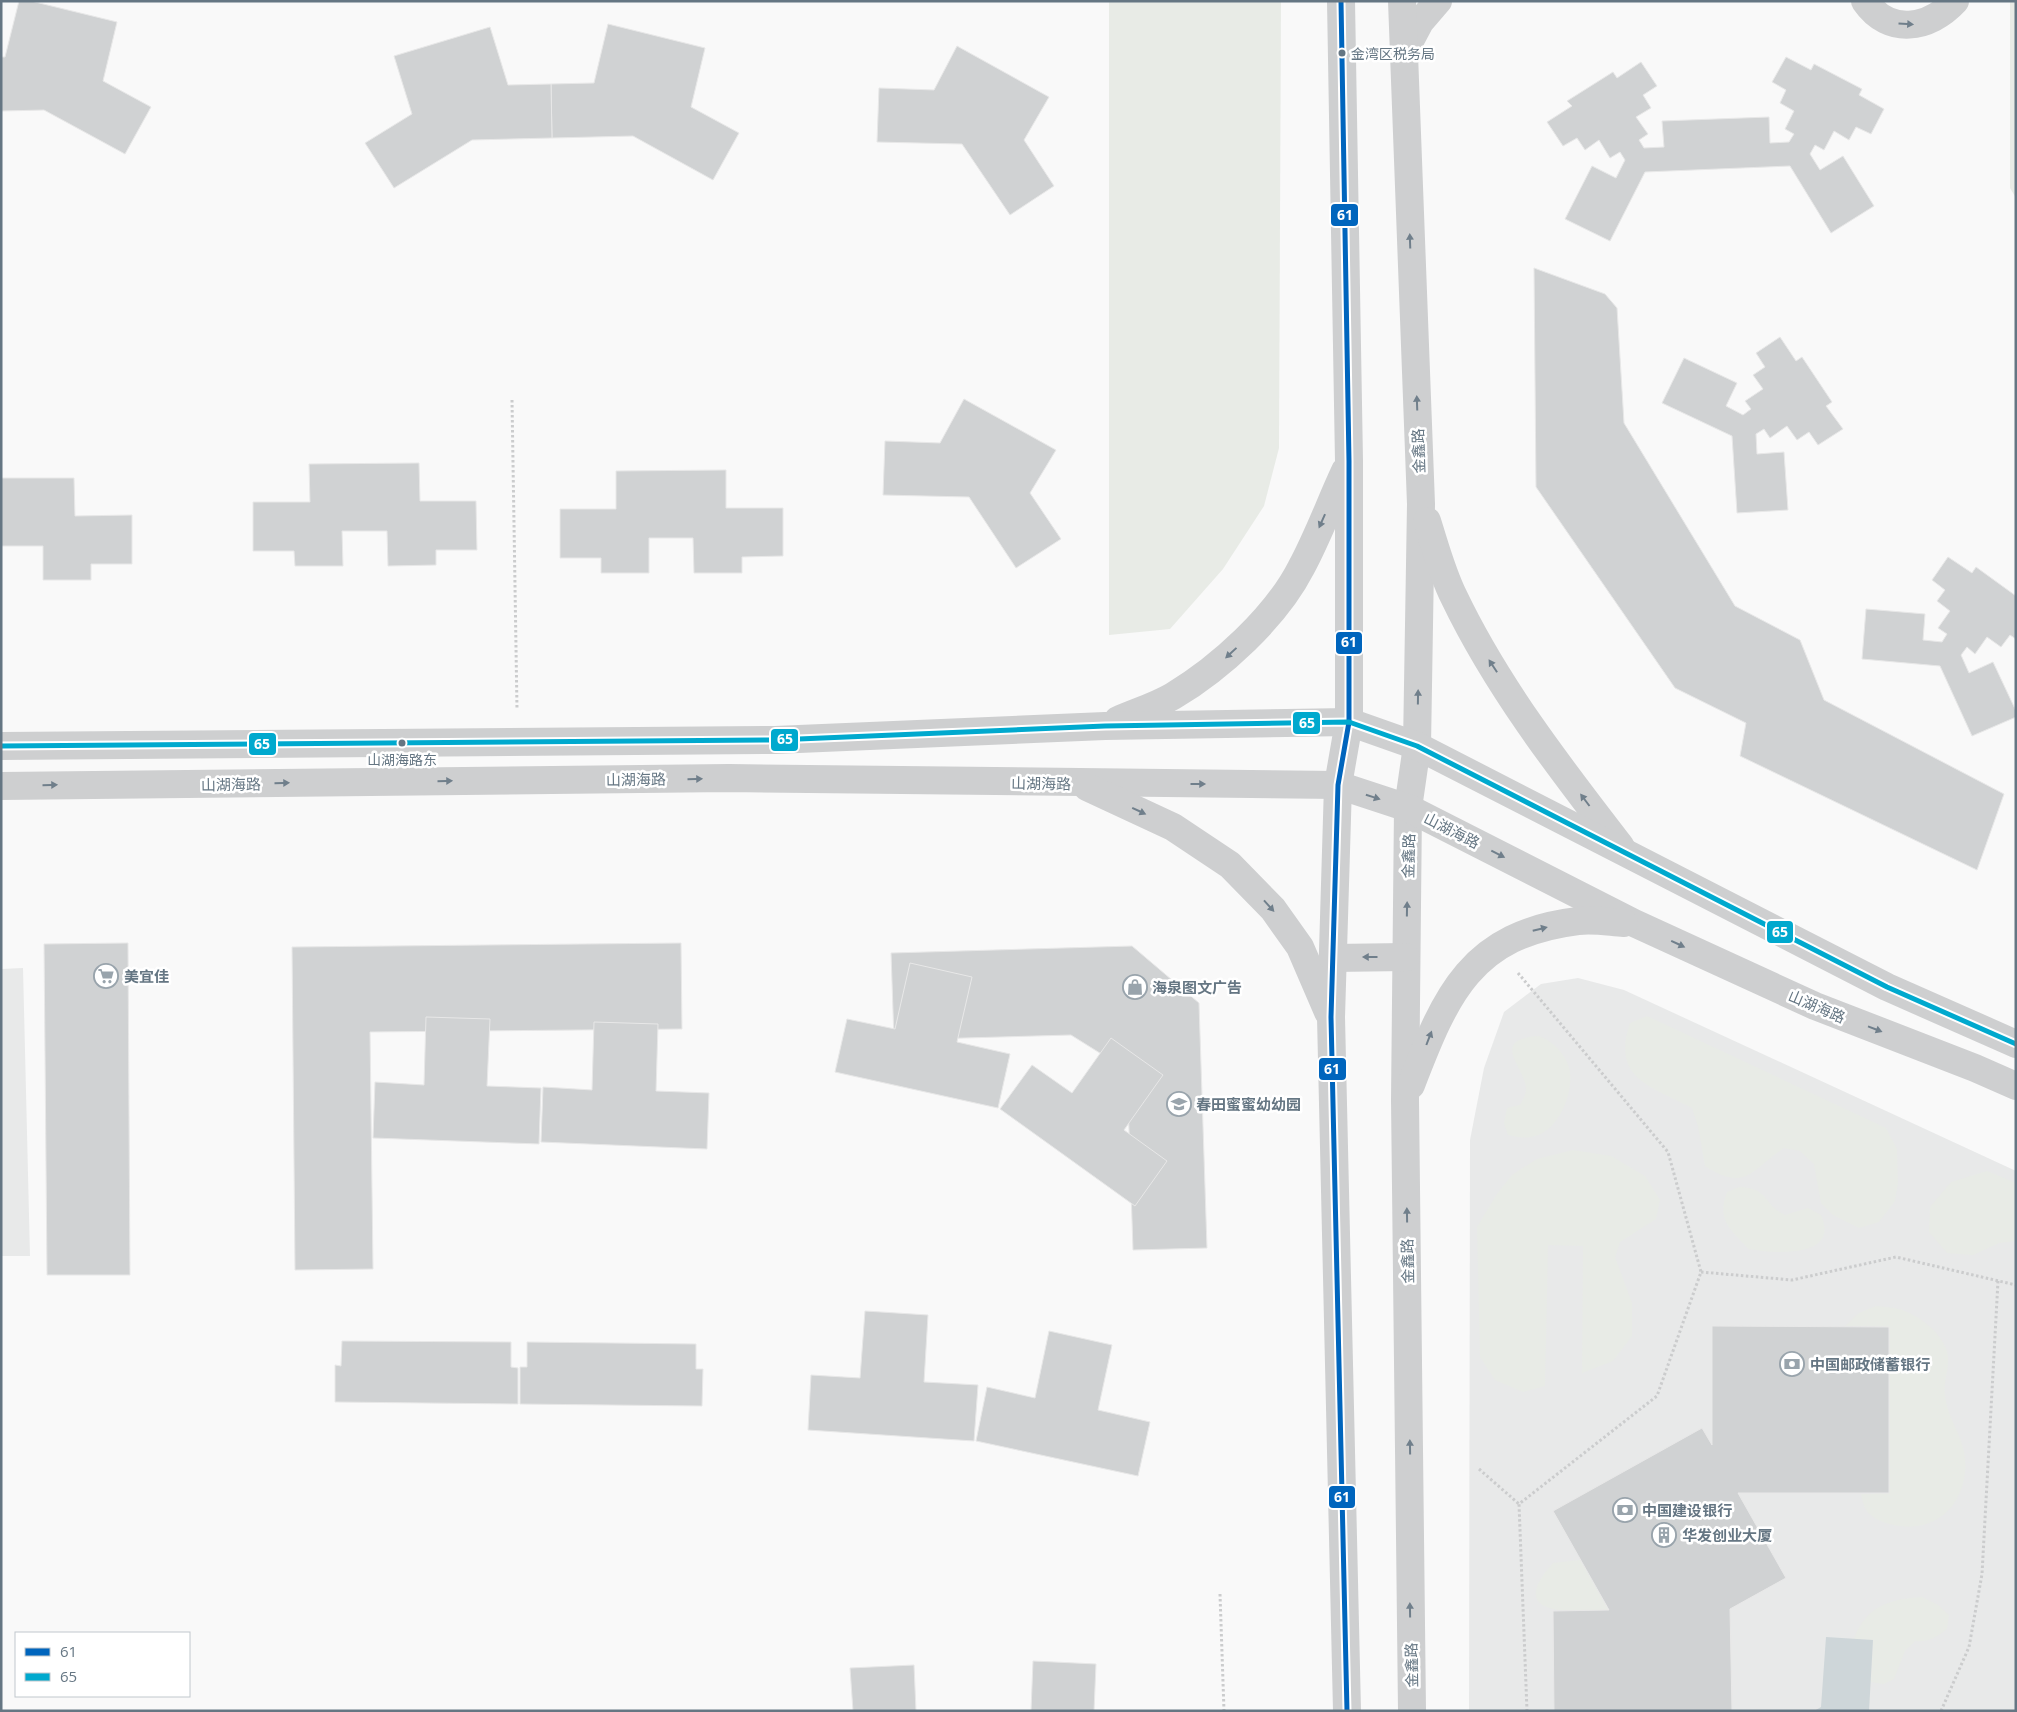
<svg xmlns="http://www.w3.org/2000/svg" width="2017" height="1712" font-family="'Open Sans','Noto Sans SC',sans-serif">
  <rect width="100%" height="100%" fill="#f9f9f9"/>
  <!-- built -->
  <g fill="#e8e9e9">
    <polygon points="23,968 30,1256 1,1256 1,969"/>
    <polygon points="1578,978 1624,990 2016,1171 2016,1711 1469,1711 1470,1140 1484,1068 1504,1012 1541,984"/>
  </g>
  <!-- green -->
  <g fill="#e8ebe6">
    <polygon points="1109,1 1281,1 1279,448 1264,506 1223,569 1170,629 1109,635"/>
    <polygon points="2010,1 2016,1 2016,198 2010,188"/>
    <path d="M1647,1016L1886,1128L1897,1149L1898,1183L1895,1201L1879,1222L1859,1228L1833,1215L1821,1203L1814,1164L1800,1151L1784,1148C1752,1169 1746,1193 1705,1166L1698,1126L1692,1108C1651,1086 1611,1079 1630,1023Z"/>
    <path d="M1539,1036C1554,1042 1567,1055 1570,1072C1573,1095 1558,1130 1535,1136C1525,1139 1517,1137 1508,1135L1504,1123L1507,1108L1520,1105C1522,1101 1526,1095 1526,1090C1527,1069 1487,1039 1539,1036Z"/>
    <polygon points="1573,1150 1611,1156 1645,1176 1660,1200 1656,1219 1620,1242 1615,1257 1632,1303 1632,1336 1613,1361 1582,1373 1583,1246 1548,1245 1545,1386 1523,1392 1495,1380 1480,1357 1477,1227 1497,1194 1512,1175 1537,1159"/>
    <polygon points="1987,1171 2016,1183 2016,1241 1999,1243 1973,1255 1947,1253 1929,1232 1930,1207 1951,1182"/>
    <path d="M1739,1187C1770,1188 1762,1204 1785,1215L1808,1208L1821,1215C1841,1258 1775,1254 1749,1249C1731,1230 1716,1220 1727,1192Z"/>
    <path d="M1876,1306C1883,1307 1892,1307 1899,1309C1919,1315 1946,1335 1948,1357C1949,1370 1943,1383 1945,1395C1949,1428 1971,1441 1964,1479C1957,1515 1926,1534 1890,1524C1881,1522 1870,1517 1865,1508C1863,1504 1862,1498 1861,1494L1889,1493V1327L1845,1326L1859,1313Z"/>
    <path d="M1580,1560L1609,1610C1574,1611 1503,1619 1553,1563Z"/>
    <path d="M1922,1597L1938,1605L1949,1615L1947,1629C1937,1637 1929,1642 1915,1641L1905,1651L1894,1679L1884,1684L1871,1682L1873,1640L1854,1639C1866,1606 1890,1599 1922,1597Z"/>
  </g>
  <!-- water -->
  <polygon fill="#ced6d9" points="1826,1637 1873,1640 1869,1711 1814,1711 1821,1707"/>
  <!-- building -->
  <g fill="#d0d2d3" stroke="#e8e8e8">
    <polygon points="19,1 31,1 117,22 103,81 151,107 125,154 44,110 1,111 1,57 5,57"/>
    <polygon points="608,24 705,48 691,107 739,133 713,180 633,136 552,138 551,84 594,83"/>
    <polygon points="490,27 508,85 551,84 552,138 472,140 394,188 365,143 412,114 394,56"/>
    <polygon points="957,46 1049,97 1024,140 1054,186 1010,215 962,144 877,142 879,88 934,90"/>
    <polygon points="1786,57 1811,70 1814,64 1862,89 1859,95 1884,109 1871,134 1856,127 1849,140 1834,131 1824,150 1815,145 1810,154 1820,170 1843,156 1874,206 1831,233 1790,166 1645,172 1610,241 1565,219 1592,166 1616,178 1625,160 1620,152 1610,158 1599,140 1585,150 1577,138 1563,146 1547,122 1572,106 1567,101 1613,72 1617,78 1641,62 1657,86 1643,95 1651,108 1636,117 1648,134 1639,140 1644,148 1664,147 1662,121 1769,117 1770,143 1789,142 1794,134 1785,129 1794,111 1780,103 1786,90 1772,82"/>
    <polygon points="1534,268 1605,294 1617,308 1624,423 1735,606 1800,640 1824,700 2004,794 1977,870 1740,756 1746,723 1675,688 1536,487"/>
    <polygon points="1780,337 1796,361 1802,357 1832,402 1826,406 1843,429 1818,445 1809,432 1797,440 1787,426 1770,438 1764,429 1756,434 1757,454 1784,452 1788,510 1737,513 1732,436 1662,403 1684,358 1737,383 1726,406 1743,415 1751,409 1745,401 1763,389 1753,375 1765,367 1756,353"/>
    <polygon points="964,399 1056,450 1030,493 1061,539 1016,568 969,497 883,495 885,441 940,443"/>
    <polygon points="419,463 420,501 476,501 477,550 436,550 436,565 388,566 387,531 342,531 343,566 295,566 294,551 253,551 253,502 310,502 309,464"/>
    <polygon points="726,470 726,508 783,508 783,556 742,557 742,573 694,573 693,538 649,538 649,573 601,573 601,558 560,558 560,509 616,509 616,471"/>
    <polygon points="1,478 74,478 75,516 132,515 132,564 91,564 91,580 43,580 43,546 1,546"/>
    <polygon points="1948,557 1972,573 1976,567 2016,596 2016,639 2010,635 2001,647 1987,637 1975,654 1967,647 1961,655 1969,673 1993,662 2016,711 2016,717 1972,736 1940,666 1862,659 1866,609 1925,614 1923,640 1942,642 1947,634 1938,628 1950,611 1937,601 1945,590 1932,580"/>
    <polygon points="128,943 130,1275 47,1275 44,944"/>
    <polygon points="681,943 682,1029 370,1032 373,1269 295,1270 292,947"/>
    <polygon points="1132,946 1199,1003 1207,1248 1133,1250 1127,1070 1071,1035 894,1040 891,953"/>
    <polygon points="910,963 972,977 957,1042 1010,1054 998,1108 835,1072 847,1019 895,1029"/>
    <polygon points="426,1017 490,1019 487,1086 541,1088 539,1144 373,1138 375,1082 424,1085"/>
    <polygon points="594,1022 658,1024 656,1091 709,1093 707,1149 541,1142 543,1087 592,1090"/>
    <polygon points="1111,1038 1163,1075 1124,1130 1167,1161 1135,1206 1000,1109 1032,1065 1072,1093"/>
    <polygon points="865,1311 928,1315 924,1382 978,1385 974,1441 808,1430 811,1375 860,1378"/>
    <polygon points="1712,1326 1889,1327 1889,1493 1738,1493 1786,1578 1730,1609 1732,1711 1554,1711 1553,1611 1609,1610 1553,1511 1702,1428 1712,1445"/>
    <polygon points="1049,1331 1112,1345 1098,1410 1150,1422 1138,1476 976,1441 987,1387 1035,1398"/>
    <polygon points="342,1341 511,1342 511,1367 518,1368 518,1404 335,1402 335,1365 341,1366"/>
    <polygon points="527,1342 696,1344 696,1369 703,1369 702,1406 520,1404 520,1367 527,1367"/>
    <polygon points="1033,1661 1096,1664 1094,1711 1031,1711"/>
    <polygon points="914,1665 916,1711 853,1711 850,1668"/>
  </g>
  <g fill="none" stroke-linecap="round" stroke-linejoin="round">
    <!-- path -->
    <g stroke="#cbcccd" stroke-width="3" stroke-dasharray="2.5 2.5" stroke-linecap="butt">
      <polyline points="512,400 517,709"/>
      <polyline points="1518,973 1668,1152 1701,1272 1657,1396 1519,1504 1527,1711"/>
      <polyline points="1701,1272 1792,1280 1896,1257 2016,1285"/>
      <polyline points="1479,1469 1519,1504"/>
      <polyline points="1220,1594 1224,1711"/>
      <polyline points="1941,1711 1969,1647 1982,1574 1998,1281"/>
    </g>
    <!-- minor -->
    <g stroke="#cecfd0" stroke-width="28">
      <path d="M1865,1C1889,36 1929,29 1955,1"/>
      <polyline points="1403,54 1420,22 1438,1"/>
    </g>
    <!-- tertiary -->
    <g stroke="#cecfd0" stroke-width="28">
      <polyline points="1341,1 1349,461 1349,722 1338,785 1331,1017 1347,1711"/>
      <polyline points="1402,1 1421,504 1417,746 1408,808 1405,1100 1412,1711"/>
      <path d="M1427,521C1435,546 1442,573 1454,597C1497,687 1560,768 1621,847"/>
      <path d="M1118,720C1136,712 1156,706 1173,696C1220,668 1276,617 1301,568C1318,537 1330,503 1345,471"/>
      <polyline points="1,746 775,740 1105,726 1349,722 1417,746 1887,987 2016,1044"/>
      <polyline points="1,786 729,778 1338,785 1408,808 1634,923 1815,1006 1975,1068 2016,1086"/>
      <polyline points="1087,787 1173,827 1230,865 1273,909 1300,947 1328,1012"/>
      <polyline points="1333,958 1406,957"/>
      <path d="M1411,1085C1446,994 1471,934 1578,921C1593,919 1609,922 1624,923"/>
    </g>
    <defs>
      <polyline id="bus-1" points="1341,1 1349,461 1349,722 1338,785 1331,1017 1347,1711"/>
      <polyline id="bus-2" points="1,746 775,740 1105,726 1349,722 1417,746 1887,987 2016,1044"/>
    </defs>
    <!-- bus-1 casing -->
    <use href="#bus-1" stroke="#fff" stroke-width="9"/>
    <!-- bus-2 casing -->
    <use href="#bus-2" stroke="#fff" stroke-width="9"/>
    <!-- bus-1 -->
    <use href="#bus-1" stroke="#0065bd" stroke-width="5"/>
    <!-- bus-2 -->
    <use href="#bus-2" stroke="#00a9ce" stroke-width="5"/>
  </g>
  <!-- one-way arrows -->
  <defs><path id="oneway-solid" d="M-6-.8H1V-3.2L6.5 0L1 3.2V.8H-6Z" transform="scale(1.25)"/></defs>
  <g fill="#707f8b">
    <use href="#oneway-solid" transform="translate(1906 24) rotate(4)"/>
    <use href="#oneway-solid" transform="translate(1410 241) rotate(-92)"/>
    <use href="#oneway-solid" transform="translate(1417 403) rotate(-92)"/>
    <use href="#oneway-solid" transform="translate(1322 521) rotate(114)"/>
    <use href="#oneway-solid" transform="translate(1231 653) rotate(137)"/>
    <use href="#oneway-solid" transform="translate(1493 666) rotate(-123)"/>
    <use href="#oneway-solid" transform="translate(1418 697) rotate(-89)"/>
    <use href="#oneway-solid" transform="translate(695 779) rotate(-1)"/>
    <use href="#oneway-solid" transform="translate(445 781) rotate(-1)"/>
    <use href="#oneway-solid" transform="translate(282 783) rotate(-1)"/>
    <use href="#oneway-solid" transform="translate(1198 784)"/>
    <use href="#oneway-solid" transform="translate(50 785) rotate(-1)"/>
    <use href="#oneway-solid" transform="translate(1373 797) rotate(18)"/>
    <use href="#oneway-solid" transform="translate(1585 800) rotate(-127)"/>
    <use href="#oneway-solid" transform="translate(1139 811) rotate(25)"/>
    <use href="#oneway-solid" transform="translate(1498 854) rotate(27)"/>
    <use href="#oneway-solid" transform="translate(1269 906) rotate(48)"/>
    <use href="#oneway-solid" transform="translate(1407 909) rotate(-89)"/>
    <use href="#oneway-solid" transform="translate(1540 929) rotate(-14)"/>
    <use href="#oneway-solid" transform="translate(1678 944) rotate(25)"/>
    <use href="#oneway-solid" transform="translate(1370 957) rotate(180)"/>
    <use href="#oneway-solid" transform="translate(1875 1029) rotate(21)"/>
    <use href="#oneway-solid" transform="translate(1429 1038) rotate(-69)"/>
    <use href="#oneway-solid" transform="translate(1407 1215) rotate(-91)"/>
    <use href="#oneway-solid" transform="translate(1410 1447) rotate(-91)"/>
    <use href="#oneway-solid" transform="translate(1410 1610) rotate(-91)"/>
  </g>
  <!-- icons -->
  <defs>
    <symbol id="supermarket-ring" viewBox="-11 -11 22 22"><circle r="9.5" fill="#fff" stroke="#99a4ac" stroke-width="1.5"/><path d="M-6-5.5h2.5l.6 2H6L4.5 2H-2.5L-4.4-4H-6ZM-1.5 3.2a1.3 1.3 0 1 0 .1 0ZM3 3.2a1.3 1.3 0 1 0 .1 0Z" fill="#99a4ac"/></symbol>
    <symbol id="shop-ring" viewBox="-11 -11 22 22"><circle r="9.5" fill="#fff" stroke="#99a4ac" stroke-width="1.5"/><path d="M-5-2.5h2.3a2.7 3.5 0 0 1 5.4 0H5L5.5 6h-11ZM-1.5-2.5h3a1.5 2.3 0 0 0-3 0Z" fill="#99a4ac"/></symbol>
    <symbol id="school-ring" viewBox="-11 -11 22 22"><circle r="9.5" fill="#fff" stroke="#99a4ac" stroke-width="1.5"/><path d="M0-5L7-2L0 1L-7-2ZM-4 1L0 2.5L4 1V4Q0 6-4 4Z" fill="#99a4ac"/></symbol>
    <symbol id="bank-ring" viewBox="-11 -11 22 22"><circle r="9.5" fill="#fff" stroke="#99a4ac" stroke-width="1.5"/><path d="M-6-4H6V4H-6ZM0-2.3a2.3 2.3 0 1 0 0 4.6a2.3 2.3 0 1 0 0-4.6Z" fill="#99a4ac"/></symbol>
    <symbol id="building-ring" viewBox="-11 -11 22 22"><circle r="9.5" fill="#fff" stroke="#99a4ac" stroke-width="1.5"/><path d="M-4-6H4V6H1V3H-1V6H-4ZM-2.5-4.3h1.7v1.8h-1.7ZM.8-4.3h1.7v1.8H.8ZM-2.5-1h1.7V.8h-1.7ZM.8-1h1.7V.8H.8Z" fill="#99a4ac"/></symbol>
  </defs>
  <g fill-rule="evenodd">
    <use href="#supermarket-ring" x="92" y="962" width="28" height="28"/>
    <use href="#shop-ring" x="1121" y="973" width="28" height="28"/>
    <use href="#school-ring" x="1165" y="1090" width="28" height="28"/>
    <use href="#bank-ring" x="1778" y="1350" width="28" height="28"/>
    <use href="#bank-ring" x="1611" y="1496" width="28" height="28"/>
    <use href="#building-ring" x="1650" y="1521" width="28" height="28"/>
  </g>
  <!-- markers -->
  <g fill="#657683" stroke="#fff" stroke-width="2">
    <circle cx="1342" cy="53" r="4.5"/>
    <circle cx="402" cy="743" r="4.5"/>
  </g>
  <g text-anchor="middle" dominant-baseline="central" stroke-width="5" stroke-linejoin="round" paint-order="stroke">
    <!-- bus labels -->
    <g font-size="14" fill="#657683" stroke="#fff" text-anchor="start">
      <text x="1351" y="53">金湾区税务局</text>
      <text x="402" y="759" text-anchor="middle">山湖海路东</text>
    </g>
    <!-- street labels -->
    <g font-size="15" fill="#657683" stroke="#fff">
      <text transform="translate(1418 451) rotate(-92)">金鑫路</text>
      <text transform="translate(636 779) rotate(-1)">山湖海路</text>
      <text transform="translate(1041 783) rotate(1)">山湖海路</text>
      <text transform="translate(231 784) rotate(-1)">山湖海路</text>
      <text transform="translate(1452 830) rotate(27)">山湖海路</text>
      <text transform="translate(1408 856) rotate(-89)">金鑫路</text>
      <text transform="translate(1817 1006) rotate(23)">山湖海路</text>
      <text transform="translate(1407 1261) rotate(-91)">金鑫路</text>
      <text transform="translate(1411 1665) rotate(-91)">金鑫路</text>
    </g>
    <!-- poi labels -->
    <g font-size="15" font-weight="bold" fill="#657683" stroke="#fff" text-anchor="start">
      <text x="124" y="976">美宜佳</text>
      <text x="1152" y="987">海泉图文广告</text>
      <text x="1196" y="1104">春田蜜蜜幼幼园</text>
      <text x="1810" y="1364">中国邮政储蓄银行</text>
      <text x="1642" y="1510">中国建设银行</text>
      <text x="1682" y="1535">华发创业大厦</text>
    </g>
  </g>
  <g stroke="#fff" stroke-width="2">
    <rect x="1330" y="203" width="29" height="24" rx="5" fill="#0065bd"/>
    <rect x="1335" y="631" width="28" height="24" rx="5" fill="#0065bd"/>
    <rect x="1292" y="711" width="29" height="24" rx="5" fill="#00a9ce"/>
    <rect x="770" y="728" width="29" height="24" rx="5" fill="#00a9ce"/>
    <rect x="248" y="732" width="29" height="24" rx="5" fill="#00a9ce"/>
    <rect x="1766" y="920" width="28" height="24" rx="5" fill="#00a9ce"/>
    <rect x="1318" y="1057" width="29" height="24" rx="5" fill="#0065bd"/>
    <rect x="1328" y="1485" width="28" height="24" rx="5" fill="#0065bd"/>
  </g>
  <g font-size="14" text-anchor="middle" font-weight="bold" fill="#fff">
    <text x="1345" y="220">61</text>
    <text x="1349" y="647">61</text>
    <text x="1307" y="728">65</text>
    <text x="785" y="744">65</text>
    <text x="262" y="749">65</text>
    <text x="1780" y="937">65</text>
    <text x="1332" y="1074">61</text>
    <text x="1342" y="1502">61</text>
  </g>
  <!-- border -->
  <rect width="2017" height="1712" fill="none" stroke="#657683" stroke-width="5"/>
  <!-- legend -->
  <rect x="15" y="1632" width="175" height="65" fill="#ffffff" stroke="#c1c8cd"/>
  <rect x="25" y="1648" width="25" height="8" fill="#0065bd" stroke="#c1c8cd"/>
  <text x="60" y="1657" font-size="15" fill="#657683">61</text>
  <rect x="25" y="1673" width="25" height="8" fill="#00a9ce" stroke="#c1c8cd"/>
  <text x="60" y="1682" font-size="15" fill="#657683">65</text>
</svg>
